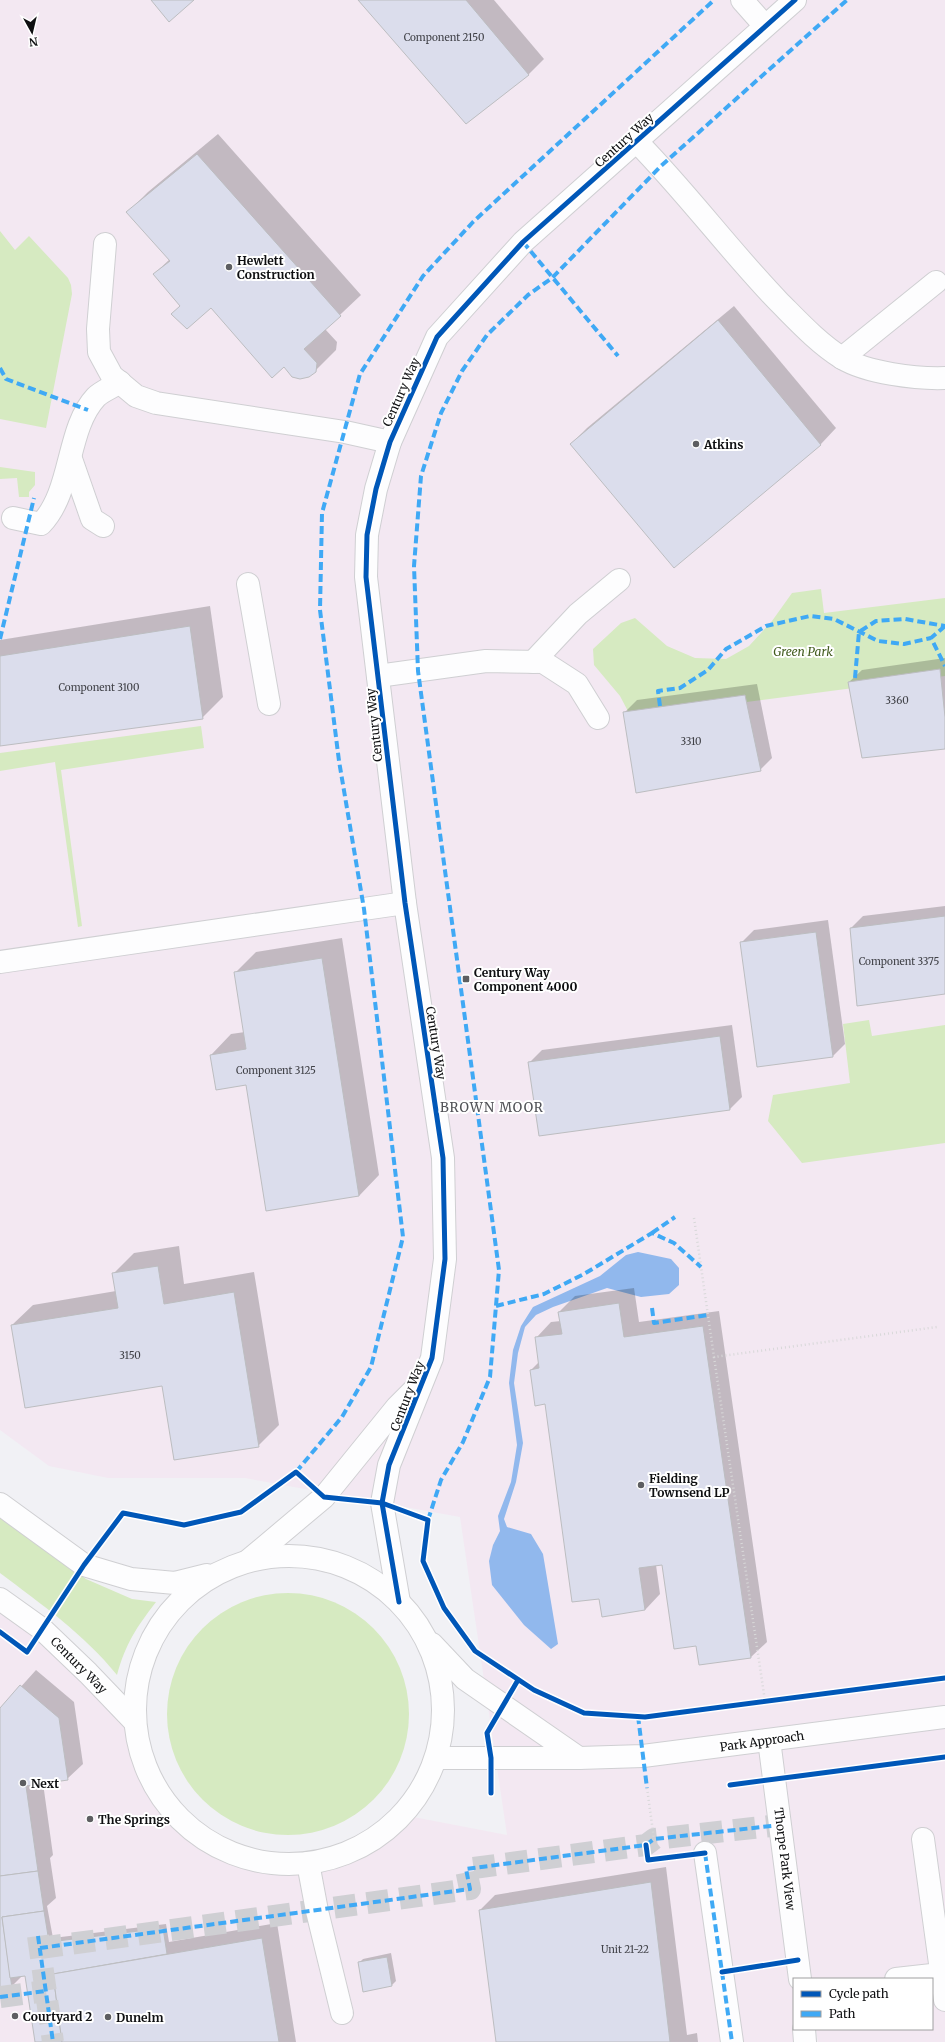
<svg xmlns="http://www.w3.org/2000/svg" width="945" height="2042" font-family="Merriweather,serif">
  <rect width="100%" height="100%" fill="#f1f1f5"/>
  <!-- commercial -->
  <polygon fill="#f3e8f2" points="0,0 945,0 945,2042 818,2042 816,2029 932,2029 932,1979 794,1979 794,2029 810,2042 0,2042 0,1599 134,1721 139,1751 151,1782 184,1824 217,1848 256,1861 325,1861 361,1847 381,1835 403,1815 507,1835 460,1517 245,1478 108,1478 49,1466 0,1430"/>
  <!-- green -->
  <g fill="#d6eac1">
    <polygon points="0,231 15,250 29,236 68,278 71,285 72,294 46,428 0,419"/>
    <polygon points="0,467 35,472 35,485 29,492 29,497 19,497 17,478 0,479"/>
    <polygon points="821,589 824,613 945,598 945,676 631,717 620,696 594,665 593,649 621,623 635,618 667,646 695,658 726,659 749,646 772,621 792,593"/>
    <polygon points="201,726 204,748 61,770 82,926 78,927 55,762 0,771 0,753"/>
    <polygon points="869,1020 872,1036 945,1025 945,1143 802,1163 768,1121 773,1095 850,1083 843,1024"/>
    <path d="M0,1518L86,1579L132,1599L156,1602C136,1628 126,1643 117,1675C84,1634 41,1604 0,1573Z"/>
    <circle cx="288" cy="1714" r="121"/>
  </g>
  <!-- water -->
  <polygon fill="#91b8ed" points="638,1252 671,1259 679,1268 679,1285 669,1294 641,1297 607,1288 553,1307 536,1315 525,1327 518,1353 514,1383 523,1443 516,1482 504,1519 507,1527 531,1534 543,1554 558,1644 551,1649 524,1625 492,1585 489,1561 493,1545 500,1531 498,1516 511,1482 517,1445 509,1383 513,1350 521,1326 533,1307 600,1276 626,1255"/>
  <!-- shadow -->
  <g fill="#0003">
    <polygon points="359,0 494,0 544,59 529,74 467,123"/>
    <polygon points="218,134 361,295 325,329 337,342 336,350 315,371 284,366 212,307 181,305 154,274 170,259 128,212 148,192"/>
    <polygon points="734,306 836,428 821,444 674,566 571,444 587,428"/>
    <polygon points="210,606 223,697 202,718 0,745 0,640"/>
    <polygon points="945,658 945,748 849,682 862,670"/>
    <polygon points="757,684 772,758 760,770 625,712 637,700"/>
    <polygon points="945,906 945,993 851,928 863,916"/>
    <polygon points="828,920 845,1044 833,1056 741,943 754,930"/>
    <polygon points="342,938 379,1175 359,1196 247,1084 211,1055 231,1034 245,1032 235,973 256,952"/>
    <polygon points="732,1025 742,1097 730,1109 540,1135 529,1063 542,1050"/>
    <polygon points="179,1246 184,1284 254,1272 279,1425 258,1446 163,1385 12,1325 33,1305 116,1291 113,1274 134,1253"/>
    <polygon points="634,1288 639,1322 719,1311 767,1642 751,1657 700,1664 697,1645 663,1564 656,1565 660,1594 645,1610 600,1598 545,1403 531,1370 539,1362 536,1338 551,1322 561,1321 559,1312 575,1296"/>
    <polygon points="36,1670 74,1702 83,1764 67,1779 43,1783 53,1855 50,1858 56,1898 47,1906 53,1938 166,1924 169,1942 277,1923 296,2042 36,2042 26,1975 23,1975 11,1987 0,1988 0,1710"/>
    <polygon points="666,1867 687,2035 697,2033 698,2042 497,2042 480,1910 495,1895"/>
    <polygon points="391,1953 396,1981 392,1985 359,1963 363,1959"/>
  </g>
  <!-- building -->
  <g fill="#dbddec" stroke="#bcbdc0">
    <polygon points="151,0 194,0 169,22"/>
    <polygon points="358,0 466,0 529,75 466,124"/>
    <polygon points="197,154 341,316 304,349 317,363 316,372 309,377 300,379 292,377 284,367 272,378 211,308 187,329 171,314 180,306 153,274 170,261 126,212"/>
    <polygon points="718,320 821,445 674,568 570,444"/>
    <polygon points="190,626 203,719 0,746 0,656"/>
    <polygon points="940,669 945,717 945,749 862,758 848,682"/>
    <polygon points="745,695 761,771 636,793 623,712"/>
    <polygon points="945,916 945,994 857,1006 850,928"/>
    <polygon points="816,932 833,1057 757,1067 740,942"/>
    <polygon points="322,958 359,1196 266,1211 246,1085 216,1090 210,1055 246,1049 234,972"/>
    <polygon points="720,1036 730,1110 539,1136 528,1062"/>
    <polygon points="158,1266 164,1304 234,1292 259,1447 174,1460 162,1386 25,1408 11,1325 118,1308 112,1273"/>
    <polygon points="619,1303 624,1337 703,1326 751,1658 699,1665 696,1646 674,1649 662,1565 639,1568 645,1610 602,1617 599,1599 572,1602 545,1404 535,1406 530,1370 539,1368 535,1337 562,1334 558,1312"/>
    <polygon points="20,1685 59,1718 68,1780 26,1786 38,1871 0,1876 0,1708"/>
    <polygon points="38,1871 44,1911 2,1917 12,1988 0,1990 0,1876"/>
    <polygon points="651,1882 670,2042 496,2042 479,1910"/>
    <polygon points="44,1911 49,1942 163,1928 167,1954 53,1974 62,2042 35,2042 25,1976 10,1978 2,1917"/>
    <polygon points="262,1938 279,2042 62,2042 53,1974"/>
    <polygon points="387,1957 392,1986 363,1992 358,1962"/>
  </g>
  <g fill="none" stroke-linecap="round" stroke-linejoin="round">
    <!-- minor-tunnel -->
    <g stroke="#cfcfd3" stroke-width="22" stroke-dasharray="22 11" stroke-linecap="butt">
      <polyline points="38,1936 53,2042"/>
      <polyline points="40,1948 470,1889 466,1869 646,1845 654,1839 780,1825"/>
      <polyline points="0,1997 46,1991"/>
    </g>
    <defs>
      <g id="minor">
        <polyline points="742,0 765,26"/>
        <path d="M637,142C687,193 729,250 778,301C798,321 818,343 842,358C867,373 916,379 945,378"/>
        <polyline points="105,244 98,329 99,352 112,376 136,396 156,403 345,432 390,442"/>
        <polyline points="842,358 936,282"/>
        <polyline points="71,459 92,519 103,526"/>
        <path d="M13,518L41,524C73,491 66,429 96,397C102,391 113,387 120,382"/>
        <polyline points="248,584 269,704"/>
        <polyline points="533,662 578,614 619,580"/>
        <polyline points="378,676 486,661 543,662 577,684 598,718"/>
        <polyline points="0,962 405,903"/>
        <polyline points="0,1504 84,1565 131,1579 175,1583 207,1575"/>
        <circle cx="289" cy="1710" r="154"/>
        <polyline points="249,1560 324,1497 397,1407 419,1385"/>
        <polyline points="0,1599 42,1629 88,1673 134,1721"/>
        <polyline points="399,1602 382,1503 389,1465 432,1358 445,1259 443,1158 405,903 366,577 367,535 376,489 390,442 437,337 523,242 795,0"/>
        <polyline points="432,1644 465,1679 579,1758"/>
        <polyline points="769,1740 800,1979"/>
        <polyline points="436,1758 579,1758 643,1756 945,1717"/>
        <polyline points="923,1839 945,2000"/>
        <polyline points="705,1853 732,2042"/>
        <polyline points="308,1863 317,1911 342,2013"/>
        <polyline points="896,1979 941,1974"/>
        <polyline points="804,2029 805,2042"/>
      </g>
    </defs>
    <!-- minor casing -->
    <use href="#minor" stroke="#cfcfd2" stroke-width="24"/>
    <!-- path -->
    <g stroke="#d8d8d9" stroke-width="2.5" stroke-dasharray="1 3" stroke-linecap="butt">
      <polyline points="694,1218 714,1357 937,1327"/>
      <polyline points="714,1357 765,1701"/>
      <polyline points="58,1605 68,1589"/>
      <polyline points="647,1788 654,1839"/>
    </g>
    <!-- minor -->
    <use href="#minor" stroke="#fdfdfe" stroke-width="22"/>
    <!-- quiet -->
    <g stroke="#3fa9f5" stroke-width="4" stroke-dasharray="8 4" stroke-linecap="butt">
      <polyline points="523,242 618,356"/>
      <polyline points="0,368 6,379 88,410"/>
      <polyline points="945,626 931,638 945,666"/>
      <polyline points="0,639 34,498"/>
      <polyline points="855,678 859,632 876,621 905,619 945,626"/>
      <polyline points="660,706 658,691 680,688 708,670 726,649 766,626 810,616 834,619 878,641 904,644 931,638"/>
      <polyline points="652,1233 675,1217"/>
      <polyline points="496,1306 544,1294 584,1274 652,1233 674,1243 701,1267"/>
      <polyline points="652,1308 654,1323 708,1315"/>
      <polyline points="296,1472 342,1417 371,1367 403,1237 364,909 339,761 320,610 322,513 360,374 423,276 473,222 714,0"/>
      <polyline points="428,1520 441,1480 463,1442 490,1377 499,1270 418,671 414,566 421,476 441,413 462,371 487,335 528,295 552,278 661,166 847,0"/>
      <polyline points="638,1716 647,1788"/>
      <polyline points="705,1853 732,2042"/>
      <polyline points="38,1936 53,2042"/>
      <polyline points="40,1948 470,1889 466,1869 646,1845 654,1839 780,1825"/>
      <polyline points="0,1997 46,1991"/>
    </g>
    <defs>
      <g id="cycleway">
        <polyline points="399,1602 382,1503 389,1465 432,1358 445,1259 443,1158 405,903 366,577 367,535 376,489 390,442 437,337 523,242 795,0"/>
        <polyline points="0,1632 27,1652 84,1565 123,1513 184,1525 241,1512 296,1472 324,1497 382,1503 428,1520 423,1561 444,1608 475,1651 534,1690 584,1713 645,1717 945,1678"/>
        <polyline points="730,1785 945,1757"/>
        <polyline points="491,1793 491,1758 487,1733 518,1680"/>
        <polyline points="646,1845 648,1860 705,1853"/>
        <polyline points="722,1972 798,1960"/>
      </g>
    </defs>
    <!-- cycleway casing -->
    <use href="#cycleway" stroke="#fff" stroke-width="8"/>
    <!-- cycleway -->
    <use href="#cycleway" stroke="#0057b8" stroke-width="5"/>
  </g>
  <!-- markers -->
  <g fill="#5d5e61" stroke="#fff" stroke-width="1.5">
    <circle cx="229" cy="267" r="4"/>
    <circle cx="696" cy="444" r="4"/>
    <rect x="462" y="975" width="8" height="8" rx="2"/>
    <circle cx="641" cy="1485" r="4"/>
    <circle cx="23" cy="1783" r="4"/>
    <circle cx="90" cy="1819" r="4"/>
    <circle cx="15" cy="2016" r="4"/>
    <circle cx="108" cy="2017" r="4"/>
  </g>
  <g text-anchor="middle" dominant-baseline="central" stroke-width="4" stroke-linejoin="round" paint-order="stroke">
    <!-- number labels -->
    <g font-size="10" fill="#414248">
      <text x="444" y="37">Component 2150</text>
      <text x="99" y="687">Component 3100</text>
      <text x="897" y="700">3360</text>
      <text x="691" y="741">3310</text>
      <text x="899" y="961">Component 3375</text>
      <text x="276" y="1070">Component 3125</text>
      <text x="130" y="1355">3150</text>
      <text x="625" y="1949">Unit 21-22</text>
    </g>
    <!-- street labels -->
    <g font-size="12" fill="#0e0f11" stroke="#fff">
      <text transform="translate(624 140) rotate(-42)">Century Way</text>
      <text transform="translate(401 392) rotate(-66)">Century Way</text>
      <text transform="translate(374 725) rotate(-96)">Century Way</text>
      <text transform="translate(436 1043) rotate(81)">Century Way</text>
      <text transform="translate(407 1396) rotate(-69)">Century Way</text>
      <text transform="translate(79 1665) rotate(45)">Century Way</text>
      <text transform="translate(762 1741) rotate(-8)">Park Approach</text>
      <text transform="translate(785 1859) rotate(83)">Thorpe Park View</text>
    </g>
    <!-- poi labels -->
    <g font-size="12" font-weight="bold" fill="#0e0f11" stroke="#fff" text-anchor="start">
      <text x="237" y="260">Hewlett<tspan x="237" dy="14">Construction</tspan></text>
      <text x="704" y="444">Atkins</text>
      <text x="474" y="972">Century Way<tspan x="474" dy="14">Component 4000</tspan></text>
      <text x="649" y="1478">Fielding<tspan x="649" dy="14">Townsend LP</tspan></text>
      <text x="31" y="1783">Next</text>
      <text x="98" y="1819">The Springs</text>
      <text x="23" y="2016">Courtyard 2</text>
      <text x="116" y="2017">Dunelm</text>
    </g>
    <!-- park labels -->
    <g font-size="12" font-style="italic" fill="#425c1e" stroke="#fff">
      <text x="803" y="651">Green Park</text>
    </g>
    <!-- neighbourhood labels -->
    <g font-size="13" letter-spacing="1" fill="#515257" stroke="#fff">
      <text x="492" y="1107">BROWN MOOR</text>
    </g>
  </g>
  <!-- legend -->
  <rect x="793" y="1978" width="140" height="52" fill="#ffffff" stroke="#9f9fa0"/>
  <rect x="801" y="1991" width="20" height="6" fill="#0057b8" stroke="#9f9fa0"/>
  <text x="829" y="1998" font-size="12" fill="#0e0f11">Cycle path</text>
  <rect x="801" y="2011" width="20" height="6" fill="#3fa9f5" stroke="#9f9fa0"/>
  <text x="829" y="2018" font-size="12" fill="#0e0f11">Path</text>
  <!-- north arrow -->
  <g transform="translate(32 32) rotate(172)" stroke="#ffffff" stroke-width="3" paint-order="stroke">
  <path d="M0-3L7 15L0 10L-7 15Z" fill="#0e0f11"/>
  <text y="-6" font-size="11" font-weight="bold" text-anchor="middle" fill="#0e0f11">N</text>
  </g>
</svg>
